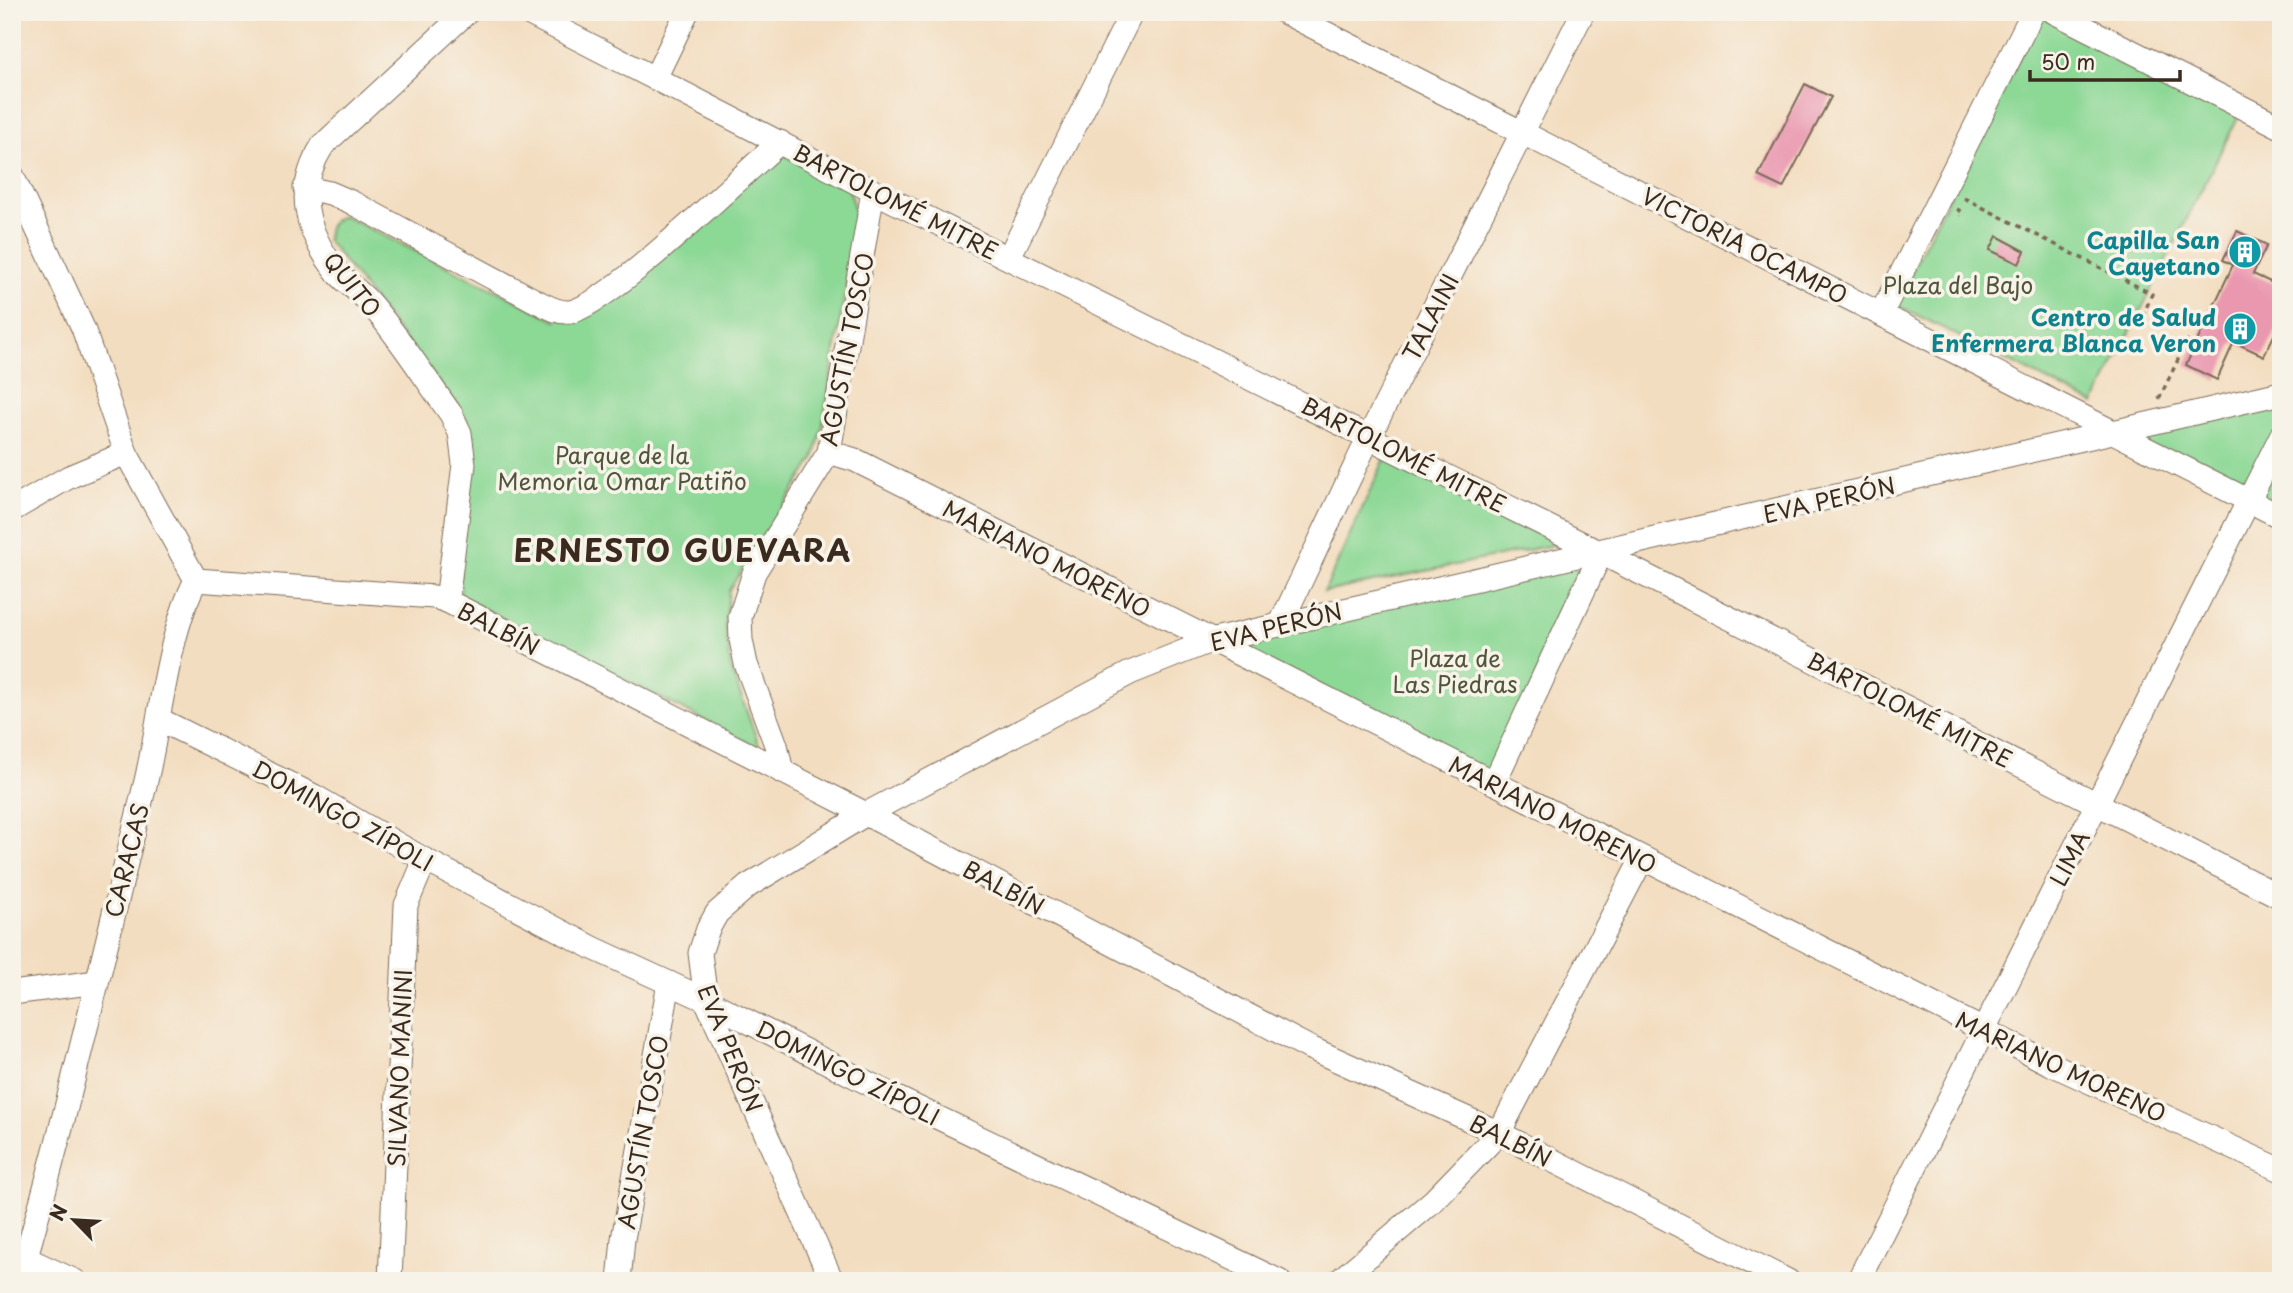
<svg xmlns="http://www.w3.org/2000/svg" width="2293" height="1293" font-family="'Playpen Sans',sans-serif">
  <rect width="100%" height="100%" fill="#f7f3e8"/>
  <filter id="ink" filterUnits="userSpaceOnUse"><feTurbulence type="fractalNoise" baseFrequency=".0143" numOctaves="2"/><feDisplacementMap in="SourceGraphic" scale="14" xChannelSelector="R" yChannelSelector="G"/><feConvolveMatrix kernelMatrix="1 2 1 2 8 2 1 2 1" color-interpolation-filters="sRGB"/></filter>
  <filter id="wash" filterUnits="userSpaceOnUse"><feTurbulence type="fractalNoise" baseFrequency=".00686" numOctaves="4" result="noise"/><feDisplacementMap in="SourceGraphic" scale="28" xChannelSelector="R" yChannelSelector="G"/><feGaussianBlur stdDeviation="1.57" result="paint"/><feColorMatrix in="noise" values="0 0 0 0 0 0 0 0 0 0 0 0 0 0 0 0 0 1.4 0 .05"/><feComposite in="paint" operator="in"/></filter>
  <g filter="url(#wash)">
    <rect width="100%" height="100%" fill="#f3ddc0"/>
    <!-- green -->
    <g fill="#8cd895" stroke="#64815a" stroke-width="2">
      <polygon points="2040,15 2239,115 2094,404 1895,304"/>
      <path d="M784,155L849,189L857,221L822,429L814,459L729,590L725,627L731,669L759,745L757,747L461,597C455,538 470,479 467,419L327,240C328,227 330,220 344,216L556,320Z"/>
      <polygon points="2281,393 2281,517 2110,432"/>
      <polygon points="1387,454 1562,543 1324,592"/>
      <polygon points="1601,553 1494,783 1210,641"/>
    </g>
    <g id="blocks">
      <!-- building -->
      <g fill="#ea97b0">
        <polygon points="1805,84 1831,97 1783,188 1758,176"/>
        <polygon points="2237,231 2267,245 2253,274 2281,287 2281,321 2264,356 2234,342 2217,380 2186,365 2233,265 2223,260"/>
        <polygon points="1997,236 2025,251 2019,264 1990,250"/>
      </g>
    </g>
  </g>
  <g filter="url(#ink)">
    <use href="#blocks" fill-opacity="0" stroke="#7b6957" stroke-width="2"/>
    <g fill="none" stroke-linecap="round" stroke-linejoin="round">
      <defs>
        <g id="minor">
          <polyline points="526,12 873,191 1601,553 2281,897"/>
          <polyline points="1284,12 2281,517"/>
          <polyline points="2054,12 2281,127"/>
          <polyline points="656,76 687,12"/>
          <polyline points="12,175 83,328 126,453 196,580"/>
          <path d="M305,188L330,193L351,202L534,300C545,305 556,313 569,312C607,307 743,174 780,142"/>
          <polyline points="1009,257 1132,12"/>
          <polyline points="1881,314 2033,12"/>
          <polyline points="829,452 855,460 2049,1063 2281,1170"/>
          <polyline points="12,510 69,477 126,453"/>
          <polyline points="196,580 434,597 447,601 866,814 1308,1047 1499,1133 1788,1281"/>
          <path d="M447,601L464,464L460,433L451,414C424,377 399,336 368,301C359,291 346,283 337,272C305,231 294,190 323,145L467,12"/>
          <polyline points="1281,623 1369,437 1583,12"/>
          <polyline points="160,720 314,796 425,860 593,948 706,1000 897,1098 1279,1281"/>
          <polyline points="782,772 776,745 746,664 741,640 740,617 754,573 829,452 873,191"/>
          <polyline points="1494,783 1601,553"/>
          <polyline points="12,993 97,982"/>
          <polyline points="25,1258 75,1281"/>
          <path d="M19,1281C67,1116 105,948 146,781C160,721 168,633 196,580"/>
          <polyline points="390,1281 406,905 425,860"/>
          <polyline points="619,1281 623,1239 669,983"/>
          <polyline points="832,1281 706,1000 700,953 708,929 717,913 748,886 866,814 1130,673 1210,641 2281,393"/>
          <polyline points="1339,1281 1434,1200 1499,1133 1642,859"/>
          <polyline points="1858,1281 2281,436"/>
        </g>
      </defs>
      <!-- minor casing -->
      <use href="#minor" stroke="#7b6957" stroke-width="25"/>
      <!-- path -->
      <g stroke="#7b6957" stroke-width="3.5" stroke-dasharray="5 5" stroke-linecap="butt">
        <polyline points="1964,198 2152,294 2142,318 2137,316"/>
        <polyline points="1957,209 1962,212 1960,216"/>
        <polyline points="2159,399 2187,341 2195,345"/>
      </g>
      <!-- minor -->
      <use href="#minor" stroke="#fff" stroke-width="23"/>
    </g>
  </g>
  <!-- icons -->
  <defs>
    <symbol id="building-disc" viewBox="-11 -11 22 22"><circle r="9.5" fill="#0f9aa8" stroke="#f7f3e8"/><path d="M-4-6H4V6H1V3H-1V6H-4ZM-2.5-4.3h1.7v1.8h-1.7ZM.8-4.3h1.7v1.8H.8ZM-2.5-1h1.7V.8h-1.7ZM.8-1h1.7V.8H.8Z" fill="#fff"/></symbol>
  </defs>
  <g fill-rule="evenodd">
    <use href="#building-disc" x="2226" y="233" width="38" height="38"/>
    <use href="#building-disc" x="2221" y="310" width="38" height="38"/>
  </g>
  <g text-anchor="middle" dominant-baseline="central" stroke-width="7" stroke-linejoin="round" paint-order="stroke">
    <!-- street labels -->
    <g font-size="23" fill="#3b2a1e" stroke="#f7f3e8">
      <text transform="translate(896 201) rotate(27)">BARTOLOMÉ MITRE</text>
      <text transform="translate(1745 245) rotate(27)">VICTORIA OCAMPO</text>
      <text transform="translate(353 284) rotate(51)">QUITO</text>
      <text transform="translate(1430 317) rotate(-63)">TALAINI</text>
      <text transform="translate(846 349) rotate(-79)">AGUSTÍN TOSCO</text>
      <text transform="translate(1404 454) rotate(27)">BARTOLOMÉ MITRE</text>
      <text transform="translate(1829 499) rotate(-13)">EVA PERÓN</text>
      <text transform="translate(1047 558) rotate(27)">MARIANO MORENO</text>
      <text transform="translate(1276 626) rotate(-14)">EVA PERÓN</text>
      <text transform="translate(499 628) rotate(27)">BALBÍN</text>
      <text transform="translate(1910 709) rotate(27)">BARTOLOMÉ MITRE</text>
      <text transform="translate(1553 814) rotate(27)">MARIANO MORENO</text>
      <text transform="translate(343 815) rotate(29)">DOMINGO ZÍPOLI</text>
      <text transform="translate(2069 858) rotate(-63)">LIMA</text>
      <text transform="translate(126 860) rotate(-76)">CARACAS</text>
      <text transform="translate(1004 887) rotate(28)">BALBÍN</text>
      <text transform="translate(731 1048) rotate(68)">EVA PERÓN</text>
      <text transform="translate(2061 1066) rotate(25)">MARIANO MORENO</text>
      <text transform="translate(399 1068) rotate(-88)">SILVANO MANINI</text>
      <text transform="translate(848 1072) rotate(27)">DOMINGO ZÍPOLI</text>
      <text transform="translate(642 1132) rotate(-80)">AGUSTÍN TOSCO</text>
      <text transform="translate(1511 1140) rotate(26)">BALBÍN</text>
    </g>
    <!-- culture labels -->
    <g font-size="23" font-weight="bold" fill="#0d838f" stroke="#f7f3e8" text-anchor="end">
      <text x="2220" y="239">Capilla San<tspan x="2220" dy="26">Cayetano</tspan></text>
      <text x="2216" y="316">Centro de Salud<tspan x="2216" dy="26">Enfermera Blanca Veron</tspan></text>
    </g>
    <!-- park labels -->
    <g font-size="23" fill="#4f563c" stroke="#f7f3e8">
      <text x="1958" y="284">Plaza del Bajo</text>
      <text x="622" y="454">Parque de la<tspan x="622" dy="26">Memoria Omar Patiño</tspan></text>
      <text x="1455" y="657">Plaza de<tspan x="1455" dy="26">Las Piedras</tspan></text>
    </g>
    <!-- district labels -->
    <g font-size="30" font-weight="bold" letter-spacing="2" fill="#3b2a1e" stroke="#f7f3e8">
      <text x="683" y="549">ERNESTO GUEVARA</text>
    </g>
  </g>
  <!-- margin -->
  <rect width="2293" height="1293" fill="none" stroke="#f7f3e8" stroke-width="42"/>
  <!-- north arrow -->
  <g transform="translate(74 1220) rotate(295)" stroke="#f7f3e8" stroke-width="5" paint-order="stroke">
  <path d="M0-5L12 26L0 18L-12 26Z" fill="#3b2a1e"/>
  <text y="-10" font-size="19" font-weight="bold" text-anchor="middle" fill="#3b2a1e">N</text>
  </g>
  <!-- scale -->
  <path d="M2030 70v10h150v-10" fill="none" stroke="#3b2a1e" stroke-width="3.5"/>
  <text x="2041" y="70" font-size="21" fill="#3b2a1e" stroke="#f7f3e8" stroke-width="5" paint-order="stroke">50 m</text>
</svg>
